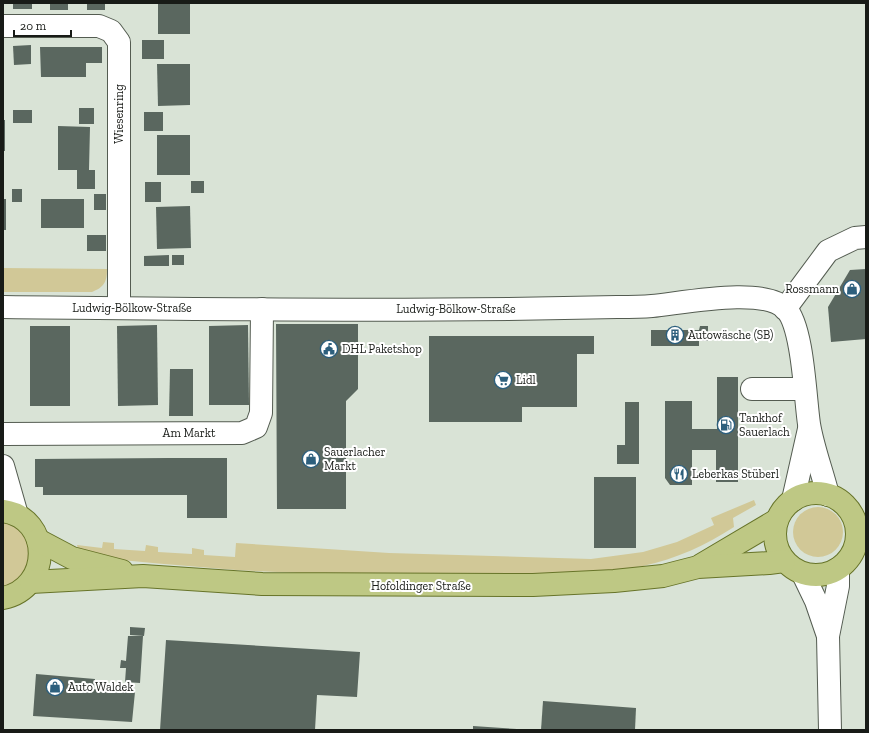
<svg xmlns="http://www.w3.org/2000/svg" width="869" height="733" font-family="'Zilla Slab',serif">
  <rect width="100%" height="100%" fill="#d9e3d6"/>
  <!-- green -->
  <g fill="#d1c897">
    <path d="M3,268L107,269C107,282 104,287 92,292H3Z"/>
    <path d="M754,500L756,505L733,518L734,527C706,545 676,559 643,566C579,579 502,577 437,576C370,575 303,574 236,570C184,566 132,561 80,556L77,545L102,548L103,542L114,543V549L145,551L146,545L158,547V552L192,554V548L204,550V555L235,557L236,543L389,553L591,559L643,552L677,542L714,525L711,518Z"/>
    <circle cx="818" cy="532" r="25"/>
    <path d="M3,522C16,524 32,539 31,553C30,561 26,570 23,577L3,589Z"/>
  </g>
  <!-- building -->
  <g fill="#5a675f">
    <rect x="13" y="3" width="19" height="6"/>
    <rect x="50" y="3" width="18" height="7"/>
    <rect x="87" y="3" width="18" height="7"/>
    <rect x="158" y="3" width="32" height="31"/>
    <rect x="142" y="40" width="22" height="19"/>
    <polygon points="31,45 31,64 14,65 13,46"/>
    <polygon points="40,47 102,47 102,63 86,63 86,77 41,77"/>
    <polygon points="157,64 190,64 190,105 158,106"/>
    <rect x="79" y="108" width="15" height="16"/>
    <rect x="13" y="110" width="19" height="13"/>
    <rect x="144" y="112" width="19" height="19"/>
    <rect x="3" y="120" width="2" height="31"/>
    <polygon points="58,126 90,127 89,170 95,170 95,189 77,189 77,170 58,170"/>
    <rect x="157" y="135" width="33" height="40"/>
    <rect x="191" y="181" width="13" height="12"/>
    <rect x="145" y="182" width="16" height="20"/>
    <rect x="12" y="189" width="10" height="13"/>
    <rect x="94" y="194" width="12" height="16"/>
    <rect x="3" y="199" width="3" height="31"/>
    <rect x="41" y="199" width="43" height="29"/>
    <polygon points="190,206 191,248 157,249 156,207"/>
    <rect x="87" y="235" width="19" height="16"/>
    <polygon points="169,255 169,266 144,266 144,256"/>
    <rect x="172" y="255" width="12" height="10"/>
    <polygon points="866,269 866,339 831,342 828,307 850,270"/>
    <polygon points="276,324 358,324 358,389 346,401 346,509 277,509"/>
    <polygon points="157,325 158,405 118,406 117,326"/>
    <polygon points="248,325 249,405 209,405 209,326"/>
    <rect x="30" y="326" width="40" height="80"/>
    <polygon points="700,326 708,326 708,341 699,341 699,346 651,346 651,330 699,330"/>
    <polygon points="429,336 594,336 594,354 577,354 577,407 522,407 522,422 429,422"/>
    <polygon points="170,369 193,369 193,416 169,416"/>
    <polygon points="717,377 738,377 738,482 716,482 716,450 692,450 692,485 670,485 665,478 665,401 692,401 692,429 717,429"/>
    <polygon points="625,402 639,402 639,464 617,464 617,445 625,445"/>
    <polygon points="168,458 227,458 227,518 187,518 187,495 43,495 43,487 35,487 35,459"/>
    <rect x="594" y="477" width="42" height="71"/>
    <polygon points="130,627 145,628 144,636 130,635"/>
    <polygon points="128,636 143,636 140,683 125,682 126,668 120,668 121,660 126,661"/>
    <polygon points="166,640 360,652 357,697 317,695 315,730 160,730"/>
    <polygon points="36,674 95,679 94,689 135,692 132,722 33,716"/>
    <polygon points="543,701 636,708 635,730 541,730"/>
    <polygon points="473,726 517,729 517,730 473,730"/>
  </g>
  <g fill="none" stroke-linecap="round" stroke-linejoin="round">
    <defs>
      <g id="minor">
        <polyline points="3,26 99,26 111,31 119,42 119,308"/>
        <path d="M3,307C208,309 413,312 617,307C629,307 641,307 652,306C683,303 764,286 786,309C803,327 805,397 809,424C813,448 822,471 828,495"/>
        <polyline points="785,309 828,251 855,238 866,237"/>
        <polyline points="752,389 804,389"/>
        <polyline points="3,434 242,433 256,427 261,413 262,309"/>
        <polyline points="3,466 17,515"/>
        <polyline points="793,500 809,429"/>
        <polyline points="803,574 816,601 828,636"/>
        <polyline points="830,730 828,636 838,586 838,569"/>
      </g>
      <g id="major">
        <circle cx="816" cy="534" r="41"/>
        <path d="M3,511C52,518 52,588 3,598"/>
        <polyline points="38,540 72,558 122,571"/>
        <polyline points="701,565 777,520"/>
        <polyline points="31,582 143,576 262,584 533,585 614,581 663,576 698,567 769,563 784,561"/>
      </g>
    </defs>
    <!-- minor casing -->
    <use href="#minor" stroke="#545c51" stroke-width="24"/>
    <!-- major casing -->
    <use href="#major" stroke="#677429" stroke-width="24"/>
    <!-- minor -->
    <use href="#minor" stroke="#fff" stroke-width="22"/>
    <!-- major -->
    <use href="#major" stroke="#bec884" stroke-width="22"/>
  </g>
  <!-- icons -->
  <defs>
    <symbol id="shop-ring" viewBox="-11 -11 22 22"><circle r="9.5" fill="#fff" stroke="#2d5f7d" stroke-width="1.5"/><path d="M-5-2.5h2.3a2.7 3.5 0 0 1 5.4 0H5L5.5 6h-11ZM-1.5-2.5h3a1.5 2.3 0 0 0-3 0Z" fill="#2d5f7d"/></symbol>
    <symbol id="building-ring" viewBox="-11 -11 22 22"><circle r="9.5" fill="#fff" stroke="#2d5f7d" stroke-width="1.5"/><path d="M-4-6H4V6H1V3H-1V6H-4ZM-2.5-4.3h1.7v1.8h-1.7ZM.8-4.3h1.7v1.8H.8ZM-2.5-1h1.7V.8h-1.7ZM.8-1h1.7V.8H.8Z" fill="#2d5f7d"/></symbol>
    <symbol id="civic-ring" viewBox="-11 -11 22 22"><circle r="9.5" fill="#fff" stroke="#2d5f7d" stroke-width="1.5"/><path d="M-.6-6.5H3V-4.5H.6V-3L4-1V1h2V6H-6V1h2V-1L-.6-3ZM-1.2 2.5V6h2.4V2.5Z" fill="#2d5f7d"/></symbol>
    <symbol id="supermarket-ring" viewBox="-11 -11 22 22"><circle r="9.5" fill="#fff" stroke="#2d5f7d" stroke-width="1.5"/><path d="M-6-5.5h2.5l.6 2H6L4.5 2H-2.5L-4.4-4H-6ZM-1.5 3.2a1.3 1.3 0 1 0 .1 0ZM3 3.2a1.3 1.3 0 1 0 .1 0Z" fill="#2d5f7d"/></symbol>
    <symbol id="fuel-ring" viewBox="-11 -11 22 22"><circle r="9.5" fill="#fff" stroke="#2d5f7d" stroke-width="1.5"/><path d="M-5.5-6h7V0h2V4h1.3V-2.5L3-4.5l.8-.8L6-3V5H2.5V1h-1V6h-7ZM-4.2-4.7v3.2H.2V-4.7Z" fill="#2d5f7d"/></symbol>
    <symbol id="restaurant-ring" viewBox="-11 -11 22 22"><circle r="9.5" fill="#fff" stroke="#2d5f7d" stroke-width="1.5"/><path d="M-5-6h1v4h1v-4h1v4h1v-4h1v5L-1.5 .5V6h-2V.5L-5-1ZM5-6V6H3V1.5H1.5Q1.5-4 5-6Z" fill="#2d5f7d"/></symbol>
  </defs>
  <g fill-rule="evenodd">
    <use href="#shop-ring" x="842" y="279" width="20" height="20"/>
    <use href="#building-ring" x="665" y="325" width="20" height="20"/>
    <use href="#civic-ring" x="319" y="339" width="20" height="20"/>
    <use href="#supermarket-ring" x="493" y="370" width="20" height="20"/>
    <use href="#fuel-ring" x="716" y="415" width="20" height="20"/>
    <use href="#shop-ring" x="301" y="449" width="20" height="20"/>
    <use href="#restaurant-ring" x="669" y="464" width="20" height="20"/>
    <use href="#shop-ring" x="45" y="677" width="20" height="20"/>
  </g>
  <g text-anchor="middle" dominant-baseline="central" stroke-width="4" stroke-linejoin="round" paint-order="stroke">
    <!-- street labels -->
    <g font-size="12" fill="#181b17" stroke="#fff">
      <text transform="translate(119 114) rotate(-90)">Wiesenring</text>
      <text x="132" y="308">Ludwig-Bölkow-Straße</text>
      <text x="456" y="309">Ludwig-Bölkow-Straße</text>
      <text x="189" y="433">Am Markt</text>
      <text x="421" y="586">Hofoldinger Straße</text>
    </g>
    <!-- poi labels -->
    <g font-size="12" fill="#181b17" stroke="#fff" text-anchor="start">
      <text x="839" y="289" text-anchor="end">Rossmann</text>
      <text x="688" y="335">Autowäsche (SB)</text>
      <text x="342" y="349">DHL Paketshop</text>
      <text x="516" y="380">Lidl</text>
      <text x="739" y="418">Tankhof<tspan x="739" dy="14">Sauerlach</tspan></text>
      <text x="324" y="452">Sauerlacher<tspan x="324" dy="14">Markt</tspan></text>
      <text x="692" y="474">Leberkas Stüberl</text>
      <text x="68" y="687">Auto Waldek</text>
    </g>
  </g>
  <!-- border -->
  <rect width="869" height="733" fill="none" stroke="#181b17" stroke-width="8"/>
  <!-- scale -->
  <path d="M14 30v6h57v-6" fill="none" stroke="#181b17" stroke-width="2"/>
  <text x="20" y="30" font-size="12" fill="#181b17" stroke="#ffffff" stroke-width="3" paint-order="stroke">20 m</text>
</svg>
